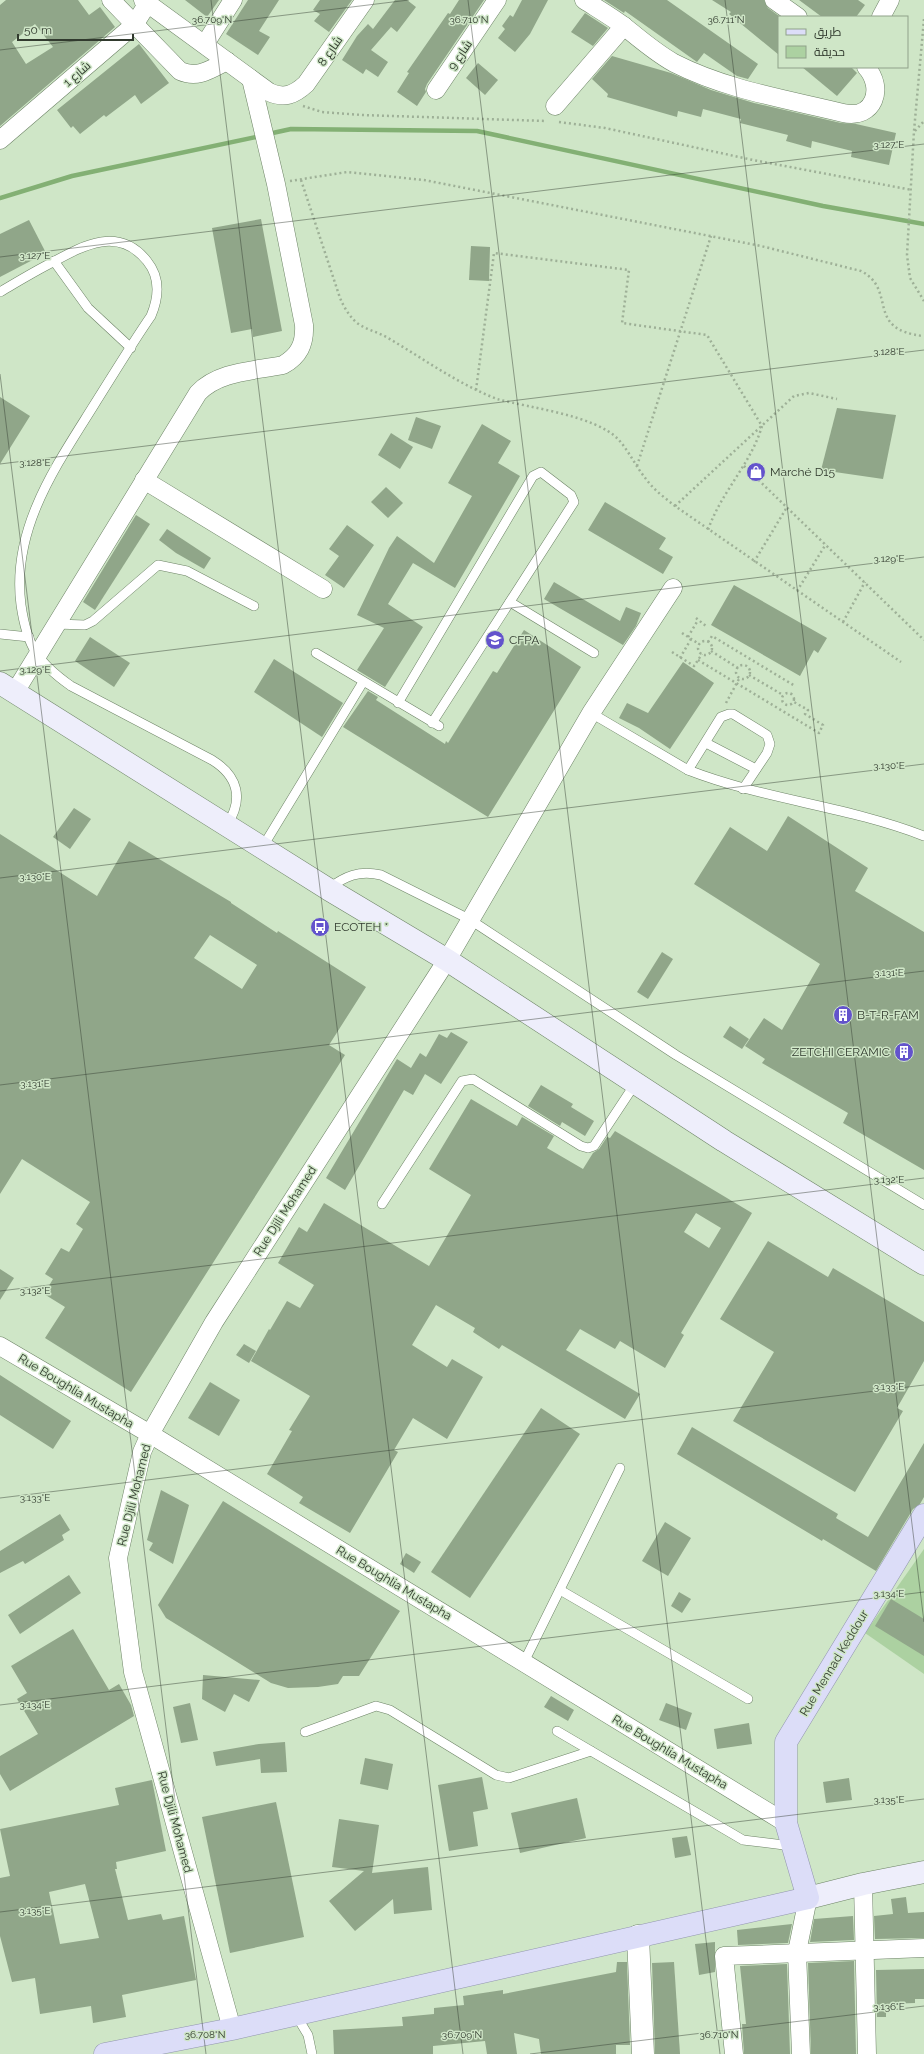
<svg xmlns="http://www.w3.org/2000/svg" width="924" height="2054" font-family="Raleway,Cairo,sans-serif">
  <rect width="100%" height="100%" fill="#cfe6c7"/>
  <!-- green -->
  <polygon fill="#acd1a1" points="924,1549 924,1674 865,1633"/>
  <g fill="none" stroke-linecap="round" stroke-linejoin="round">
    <!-- stream -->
    <g stroke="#83b074" stroke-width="4.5">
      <polyline points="268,134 291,129 477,131 823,206 924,224"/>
      <polyline points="0,198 72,176 261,136"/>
    </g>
  </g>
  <!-- building -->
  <g fill="#90a689" fill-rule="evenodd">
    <path d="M6,0H78L89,15L100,7L115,27L0,126V5ZM35,24L53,47L26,64L12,42Z"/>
    <polygon points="185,0 219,0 207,17"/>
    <polygon points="248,0 279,0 259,31 270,37 258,55 226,34"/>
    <polygon points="320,0 352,0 329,32 314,21 320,14 313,10"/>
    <polygon points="395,0 407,0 416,7 397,32 391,27 371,50 388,62 378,77 366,69 363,74 342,60 357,36 368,24 373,29"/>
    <polygon points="459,0 484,0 427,84 425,89 426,92 417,106 397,92 409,73 407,72 448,13 450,14"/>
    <polygon points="522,0 548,0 530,34 515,52 498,38 505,29 502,26 510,15 513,17"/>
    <polygon points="604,0 667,0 758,64 748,79 737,76 704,53 697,62 625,11 624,13"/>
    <polygon points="712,0 764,0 768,8 779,16 779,55 729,14 731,12"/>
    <polygon points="799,0 858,0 865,5 856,17 822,17"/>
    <polygon points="585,13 608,28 593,46 571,32"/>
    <polygon points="139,44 169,83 141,104 135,95 106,117 104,115 80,134 73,126 71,128 57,110"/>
    <polygon points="612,56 671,73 711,90 754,103 841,123 856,124 896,133 889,165 851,157 852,151 812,141 811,148 786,141 788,135 740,123 741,119 703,109 701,117 678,111 677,117 607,97 608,94 592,79"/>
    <polygon points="478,63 498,80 485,95 466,78"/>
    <polygon points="802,67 851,67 857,73 837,96"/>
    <polygon points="261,219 282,331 253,337 252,329 231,333 212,228"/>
    <polygon points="29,220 46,253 0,277 0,234"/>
    <polygon points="471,246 490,247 489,281 469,280"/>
    <polygon points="0,397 30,416 0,464"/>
    <polygon points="837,408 896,415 883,479 821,470"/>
    <polygon points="416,417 441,426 432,449 408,440"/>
    <polygon points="482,424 511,441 498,463 520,476 455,588 413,563 388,604 423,627 385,687 357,670 384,628 357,615 389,548 397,536 434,563 472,496 448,483"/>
    <polygon points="391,433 413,447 400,469 378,455"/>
    <polygon points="386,487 403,503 388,518 371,502"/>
    <polygon points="605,502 666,538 659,549 673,557 663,574 588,530"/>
    <polygon points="136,515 150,524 95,610 83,602"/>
    <polygon points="347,525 374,545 344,588 325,575 339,556 329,549"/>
    <polygon points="167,529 211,558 204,569 176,553 159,540"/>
    <polygon points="554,582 620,621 626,607 641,613 636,626 623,645 544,599"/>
    <polygon points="734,585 827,638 818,653 814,650 800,676 711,625"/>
    <polygon points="524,630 581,667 488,817 343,727 368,691 378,697 376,700 445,744 446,741 448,743 493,671 497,673"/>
    <polygon points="90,637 130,663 114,687 75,661"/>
    <polygon points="274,659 343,703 322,737 254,692"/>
    <polygon points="683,662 714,683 670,749 639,728 619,718 627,703 648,713"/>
    <polygon points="74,808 91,819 70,849 53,837"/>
    <polygon points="788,816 868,868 855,891 924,932 924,1170 843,1123 848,1113 762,1063 765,1059 745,1046 764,1018 782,1030 820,964 694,884 730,827 767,851"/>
    <path d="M0,834L97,896L129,841L231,902V903L277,933L278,931L366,987L329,1045L345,1055L131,1392L45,1338L65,1307L44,1294L53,1279L45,1274L61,1248L69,1252L83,1229L76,1224L90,1202L22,1159L0,1194ZM210,935L257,965L242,989L194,958Z"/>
    <polygon points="662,952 673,959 648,999 637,992"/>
    <polygon points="730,1026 749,1039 742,1049 723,1037"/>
    <polygon points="451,1032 468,1042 441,1084 425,1074 413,1095 404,1090 345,1190 326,1178 397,1059 411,1068 420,1053 426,1057 439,1034 447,1038"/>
    <polygon points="541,1085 573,1104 571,1107 594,1121 585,1136 562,1122 560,1126 528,1106"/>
    <path d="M471,1099L517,1126L522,1117L554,1136L547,1148L583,1169L593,1153L599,1149L607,1137L610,1138L615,1131L752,1213L681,1333L684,1335L665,1368L620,1341L615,1349L580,1329L566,1350L640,1394L625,1419L502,1345L499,1349L473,1332L475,1328L436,1305L412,1345L447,1367L452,1359L483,1377L447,1439L413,1418L394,1450L398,1452L350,1533L299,1503L303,1497L267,1474L292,1431L289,1430L310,1396L251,1361L269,1329L270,1330L287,1301L300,1308L314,1285L278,1263L299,1227L307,1232L324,1203L429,1266L471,1195L429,1169ZM696,1213L721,1228L709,1248L684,1232Z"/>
    <polygon points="768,1241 828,1277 833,1268 924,1322 924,1361 897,1408 903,1411 855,1492 733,1421 774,1352 720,1319"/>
    <polygon points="0,1269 14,1278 0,1300"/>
    <polygon points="244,1344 256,1351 249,1363 236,1355"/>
    <polygon points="0,1375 71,1421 53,1449 0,1415"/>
    <polygon points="210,1382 240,1400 219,1436 188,1418"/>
    <polygon points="541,1408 580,1434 470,1598 431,1572"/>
    <polygon points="692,1427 838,1514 836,1518 868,1537 924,1443 924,1497 920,1504 913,1509 876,1571 823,1539 822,1541 677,1454"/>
    <polygon points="161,1490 189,1505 173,1564 149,1550 153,1543 147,1540"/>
    <polygon points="223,1501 400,1611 359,1676 343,1676 338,1684 318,1687 288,1688 271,1683 166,1618 158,1605"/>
    <polygon points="60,1514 70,1530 62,1535 64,1540 25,1564 23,1561 0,1573 0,1551"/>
    <polygon points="665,1522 691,1538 668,1576 642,1561"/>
    <polygon points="406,1553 421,1562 414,1573 400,1564"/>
    <polygon points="69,1575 81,1593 20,1634 8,1615"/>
    <polygon points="679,1592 691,1599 682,1613 671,1606"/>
    <polygon points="891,1599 924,1619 924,1656 875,1626"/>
    <polygon points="73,1629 109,1690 119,1684 131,1705 134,1716 10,1791 0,1774 0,1756 38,1734 17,1699 27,1693 11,1666"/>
    <polygon points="203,1675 260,1680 249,1702 234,1694 225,1712 202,1699"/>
    <polygon points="551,1696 574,1710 568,1721 544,1707"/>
    <polygon points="190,1703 198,1740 181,1743 173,1707"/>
    <polygon points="666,1703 692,1713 686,1730 659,1720"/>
    <polygon points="749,1723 752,1744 717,1749 714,1729"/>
    <polygon points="285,1742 287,1772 261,1773 260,1759 216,1766 213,1752 259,1744"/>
    <polygon points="365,1758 393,1764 388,1790 360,1784"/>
    <polygon points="482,1777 488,1809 473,1812 478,1846 449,1851 438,1785"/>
    <polygon points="849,1778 852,1800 826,1803 823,1782"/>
    <path d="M152,1780L166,1851L116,1862L117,1869H115L128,1920L161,1914L163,1920L184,1916L196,1980L122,1995L126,2017L93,2023L91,2006L40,2014L35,1978L12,1982L0,1936V1878L10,1876L0,1829L119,1805L115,1788ZM85,1884L99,1938L60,1944L49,1892Z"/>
    <polygon points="577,1798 586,1838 520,1853 511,1813"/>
    <polygon points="276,1802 304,1937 230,1953 202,1817"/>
    <polygon points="339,1819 379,1825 372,1873 428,1867 432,1910 394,1914 393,1899 355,1931 329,1901 364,1871 332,1867"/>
    <polygon points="687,1836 691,1855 675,1858 672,1838"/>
    <polygon points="906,1897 908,1913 924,1912 924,1938 875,1939 874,1916 893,1914 891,1899"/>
    <polygon points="853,1916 854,1940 810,1942 814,1919"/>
    <polygon points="792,1924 788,1943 738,1945 737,1930"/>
    <polygon points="715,1942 715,1972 699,1975 695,1944"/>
    <polygon points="854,1961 856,2054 811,2054 808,1963"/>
    <polygon points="617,1962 627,1962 630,2045 616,2045 616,2054 541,2054 539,2039 514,2033 517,2054 487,2054 485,2041 433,2046 433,2054 334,2054 333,2030 403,2026 402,2017 434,2014 434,2008 464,2005 463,1996 503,1990 503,1994 616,1972"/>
    <polygon points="674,1962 680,2054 655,2054 652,1963"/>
    <polygon points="787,1964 790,2054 744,2054 742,2024 746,2024 740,1966"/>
    <polygon points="924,1969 924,1999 915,1999 915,2003 886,2004 886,2017 877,2017 876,1970"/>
  </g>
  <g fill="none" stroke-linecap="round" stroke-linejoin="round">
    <defs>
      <g id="service">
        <polyline points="54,261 88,308 131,348"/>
        <path d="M0,292C17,282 35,271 53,262C84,245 119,226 147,261C160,277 159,297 151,316C131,345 113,375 94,405C56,466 11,529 21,605C27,646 37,662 71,686L212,760C238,776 244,799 227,825"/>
        <polyline points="510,602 594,653"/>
        <polyline points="56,624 85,625 93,621 158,565 187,571 254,606"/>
        <polyline points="0,634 29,637"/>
        <polyline points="316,653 439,726"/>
        <polyline points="398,703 533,476 541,472 571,495 574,502 432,723"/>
        <path d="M591,713L688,770C765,800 847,806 924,836"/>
        <polyline points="706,743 756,769"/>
        <polyline points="688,770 721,717 729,714 733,714 767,735 770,744 767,753 743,789"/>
        <polyline points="262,848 363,682"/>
        <path d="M328,889C345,876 359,870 381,875L469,919L676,1055L924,1205"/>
        <polyline points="382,1204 462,1081 473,1079 581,1146 588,1148 594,1146 635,1084"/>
        <polyline points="560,1590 748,1699"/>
        <polyline points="524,1662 620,1468"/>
        <polyline points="557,1731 743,1840 792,1846"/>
        <polyline points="305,1732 376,1706 390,1710 496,1775 509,1778 591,1751"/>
        <polyline points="296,2015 308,2035 312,2054"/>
      </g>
      <g id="minor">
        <path d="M111,0L180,71C198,79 211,69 227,61"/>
        <path d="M143,0L269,92C284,99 294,95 306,84L365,0"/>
        <path d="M584,0C598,9 612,17 625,27C641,40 656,53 674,63C727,90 786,99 843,113C874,120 885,88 866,67"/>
        <polyline points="774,0 798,17"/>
        <polyline points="881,17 890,0"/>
        <polyline points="205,44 233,0"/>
        <polyline points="436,90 497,0"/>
        <polyline points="555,106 624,26"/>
        <polyline points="0,140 134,25 148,3"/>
        <polyline points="144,480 323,589"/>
        <path d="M15,692L198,393C219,371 254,371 283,365C299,356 305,344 304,325L276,184L251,79"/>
        <polyline points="0,1346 150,1434 786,1823"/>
        <polyline points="863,1884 867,2054"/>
        <polyline points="232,2029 133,1672 118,1558 142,1452 150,1434 214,1322 447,960 591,713 673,588"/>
        <polyline points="734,2054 724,1956 924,1948"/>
        <polyline points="801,2054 797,1952 808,1898"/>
      </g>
      <polyline id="tertiary" points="638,1936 643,2054"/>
      <g id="secondary">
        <polyline points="0,683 328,889 447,960 724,1141 924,1264"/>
        <polyline points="808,1898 863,1884 924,1872"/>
      </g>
      <polyline id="primary" points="105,2054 232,2029 808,1898 786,1823 786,1742 924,1515"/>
    </defs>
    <!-- service casing -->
    <use href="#service" stroke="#6d8366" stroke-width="10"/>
    <!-- minor casing -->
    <use href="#minor" stroke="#6d8366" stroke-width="19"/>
    <!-- tertiary casing -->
    <use href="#tertiary" stroke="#6d8366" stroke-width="23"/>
    <!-- secondary casing -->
    <use href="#secondary" stroke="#6d8366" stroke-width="23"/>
    <!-- primary casing -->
    <use href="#primary" stroke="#9195ae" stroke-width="23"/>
    <!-- path -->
    <g stroke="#9eb097" stroke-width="2.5" stroke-dasharray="2 3" stroke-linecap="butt">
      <polyline points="924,19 914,131 907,255 910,278 924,301"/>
      <polyline points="303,106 322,112 362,115 546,121"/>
      <polyline points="559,122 605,128 753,160 912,190"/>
      <polyline points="915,131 924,121"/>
      <path d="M301,180L340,298C344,307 349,316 357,323C367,330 378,332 388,338C424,359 458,384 497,399C530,408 594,415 618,439C629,451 636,467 646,479C654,490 665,498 675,506L901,662"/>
      <path d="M290,181L347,172L424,180L761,246L861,271C898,290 864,330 924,336"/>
      <path d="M476,390L494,253L629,270L622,323L707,335L762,426C751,464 721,492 708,530"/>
      <polyline points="637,466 711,236"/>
      <polyline points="744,466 924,640"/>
      <polyline points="675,506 794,396 809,393 837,399"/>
      <polyline points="754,562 787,507"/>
      <polyline points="797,591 826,544"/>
      <polyline points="696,618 706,626"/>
      <polyline points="843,622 865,582"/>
      <polyline points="682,633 699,644"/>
      <polyline points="688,637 698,620"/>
      <circle cx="705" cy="648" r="7"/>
      <polyline points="708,642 712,636 795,686"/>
      <polyline points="711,651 738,668"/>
      <polyline points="672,652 694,666 702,654"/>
      <polyline points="680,658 691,639"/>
      <polyline points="698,660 819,733 823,725 805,714 808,710 794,702"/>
      <circle cx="743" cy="672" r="7"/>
      <polyline points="749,675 783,695"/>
      <circle cx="788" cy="699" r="6"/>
      <polyline points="726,703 740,677"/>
    </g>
    <!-- service -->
    <use href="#service" stroke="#fff" stroke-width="9"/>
    <!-- minor -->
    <use href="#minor" stroke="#fff" stroke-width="18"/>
    <!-- tertiary -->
    <use href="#tertiary" stroke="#fff" stroke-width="22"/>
    <!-- secondary -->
    <use href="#secondary" stroke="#eeeefb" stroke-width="22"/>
    <!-- primary -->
    <use href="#primary" stroke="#dcddf8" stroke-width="22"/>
  </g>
  <!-- ticks -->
  <path fill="none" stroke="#313a2e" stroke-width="1" stroke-opacity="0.45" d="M211,0L463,2054M468,0L720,2054M725,0L924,1622M0,50L409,0M0,257L924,144M0,374L206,2054M0,464L924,350M0,671L924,557M0,878L924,764M0,1085L924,971M0,1291L924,1178M0,1498L924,1385M0,1705L924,1592M0,1912L924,1799M530,2054L924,2006"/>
  <!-- icons -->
  <defs>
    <symbol id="shop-disc" viewBox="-11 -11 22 22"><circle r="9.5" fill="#6353cc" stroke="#cfe6c7"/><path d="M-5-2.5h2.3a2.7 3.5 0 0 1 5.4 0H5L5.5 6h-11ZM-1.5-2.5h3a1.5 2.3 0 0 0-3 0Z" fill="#fff"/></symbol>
    <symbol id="university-disc" viewBox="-11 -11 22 22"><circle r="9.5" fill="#6353cc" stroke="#cfe6c7"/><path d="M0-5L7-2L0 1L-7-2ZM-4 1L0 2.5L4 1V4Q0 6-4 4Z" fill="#fff"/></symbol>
    <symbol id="bus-disc" viewBox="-11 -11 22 22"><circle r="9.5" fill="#6353cc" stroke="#cfe6c7"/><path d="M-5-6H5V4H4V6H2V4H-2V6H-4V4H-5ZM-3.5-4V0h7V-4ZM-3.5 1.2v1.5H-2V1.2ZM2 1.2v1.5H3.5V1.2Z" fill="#fff"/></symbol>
    <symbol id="building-disc" viewBox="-11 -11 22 22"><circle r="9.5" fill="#6353cc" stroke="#cfe6c7"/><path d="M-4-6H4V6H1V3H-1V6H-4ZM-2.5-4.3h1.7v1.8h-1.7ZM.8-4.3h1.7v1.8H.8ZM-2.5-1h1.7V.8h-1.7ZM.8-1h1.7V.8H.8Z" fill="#fff"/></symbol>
  </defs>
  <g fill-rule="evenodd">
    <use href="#shop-disc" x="745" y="461" width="22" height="22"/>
    <use href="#university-disc" x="484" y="629" width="22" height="22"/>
    <use href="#bus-disc" x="309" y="916" width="22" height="22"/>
    <use href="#building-disc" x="832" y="1004" width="22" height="22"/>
    <use href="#building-disc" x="893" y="1041" width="22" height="22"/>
  </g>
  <g text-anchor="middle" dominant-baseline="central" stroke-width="3" stroke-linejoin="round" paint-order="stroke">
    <!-- street labels -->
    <g font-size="12" fill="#313a2e" stroke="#cfe6c7">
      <text transform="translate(330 51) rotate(-55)">شارع 8</text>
      <text transform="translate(460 55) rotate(-56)">شارع 9</text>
      <text transform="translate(77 74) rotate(-41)">شارع 1</text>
      <text transform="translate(285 1211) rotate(-57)">Rue Djili Mohamed</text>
      <text transform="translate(76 1391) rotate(31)">Rue Boughlia Mustapha</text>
      <text transform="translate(134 1495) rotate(-76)">Rue Djili Mohamed</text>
      <text transform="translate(394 1583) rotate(31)">Rue Boughlia Mustapha</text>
      <text transform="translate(834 1663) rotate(-59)">Rue Mennad Keddour</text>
      <text transform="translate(670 1752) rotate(31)">Rue Boughlia Mustapha</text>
      <text transform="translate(175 1822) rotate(75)">Rue Djili Mohamed</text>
    </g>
    <!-- poi labels -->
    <g font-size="12" fill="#313a2e" stroke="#cfe6c7" text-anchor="start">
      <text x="770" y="472">Marché D15</text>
      <text x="509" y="640">CFPA</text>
      <text x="334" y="927">ECOTEH *</text>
      <text x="857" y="1015">B-T-R-FAM</text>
      <text x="890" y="1052" text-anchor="end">ZETCHI CERAMIC</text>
    </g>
  </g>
  <g font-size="10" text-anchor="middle" fill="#313a2e" stroke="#cfe6c7" stroke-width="3" stroke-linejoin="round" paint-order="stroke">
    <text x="212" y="23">36.709°N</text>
    <text x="469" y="23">36.710°N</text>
    <text x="726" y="23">36.711°N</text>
    <text x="889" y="148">3.127°E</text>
    <text x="35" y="259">3.127°E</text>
    <text x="889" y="355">3.128°E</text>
    <text x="35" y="466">3.128°E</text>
    <text x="889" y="562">3.129°E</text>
    <text x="35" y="673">3.129°E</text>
    <text x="889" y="769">3.130°E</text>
    <text x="35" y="880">3.130°E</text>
    <text x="889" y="976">3.131°E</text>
    <text x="35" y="1087">3.131°E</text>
    <text x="889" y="1183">3.132°E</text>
    <text x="35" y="1294">3.132°E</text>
    <text x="889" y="1390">3.133°E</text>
    <text x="35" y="1501">3.133°E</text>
    <text x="889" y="1597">3.134°E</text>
    <text x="35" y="1708">3.134°E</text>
    <text x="889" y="1803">3.135°E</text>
    <text x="35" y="1914">3.135°E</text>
    <text x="889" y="2010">3.136°E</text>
    <text x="205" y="2038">36.708°N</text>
    <text x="462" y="2038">36.709°N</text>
    <text x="719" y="2038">36.710°N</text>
  </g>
  <!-- legend -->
  <rect x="778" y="16" width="130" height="52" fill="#cfe6c7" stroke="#90a18a"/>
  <rect x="786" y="29" width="20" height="6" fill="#dcddf8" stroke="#90a18a"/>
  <text x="814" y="36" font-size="12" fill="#313a2e">طريق</text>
  <rect x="786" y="46" width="20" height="12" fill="#acd1a1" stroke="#90a18a"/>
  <text x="814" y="56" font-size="12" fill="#313a2e">حديقة</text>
  <!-- scale -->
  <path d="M18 34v6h115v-6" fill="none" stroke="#313a2e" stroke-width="2"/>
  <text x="24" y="34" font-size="12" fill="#313a2e" stroke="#cfe6c7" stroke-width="3" paint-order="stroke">50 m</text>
</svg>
